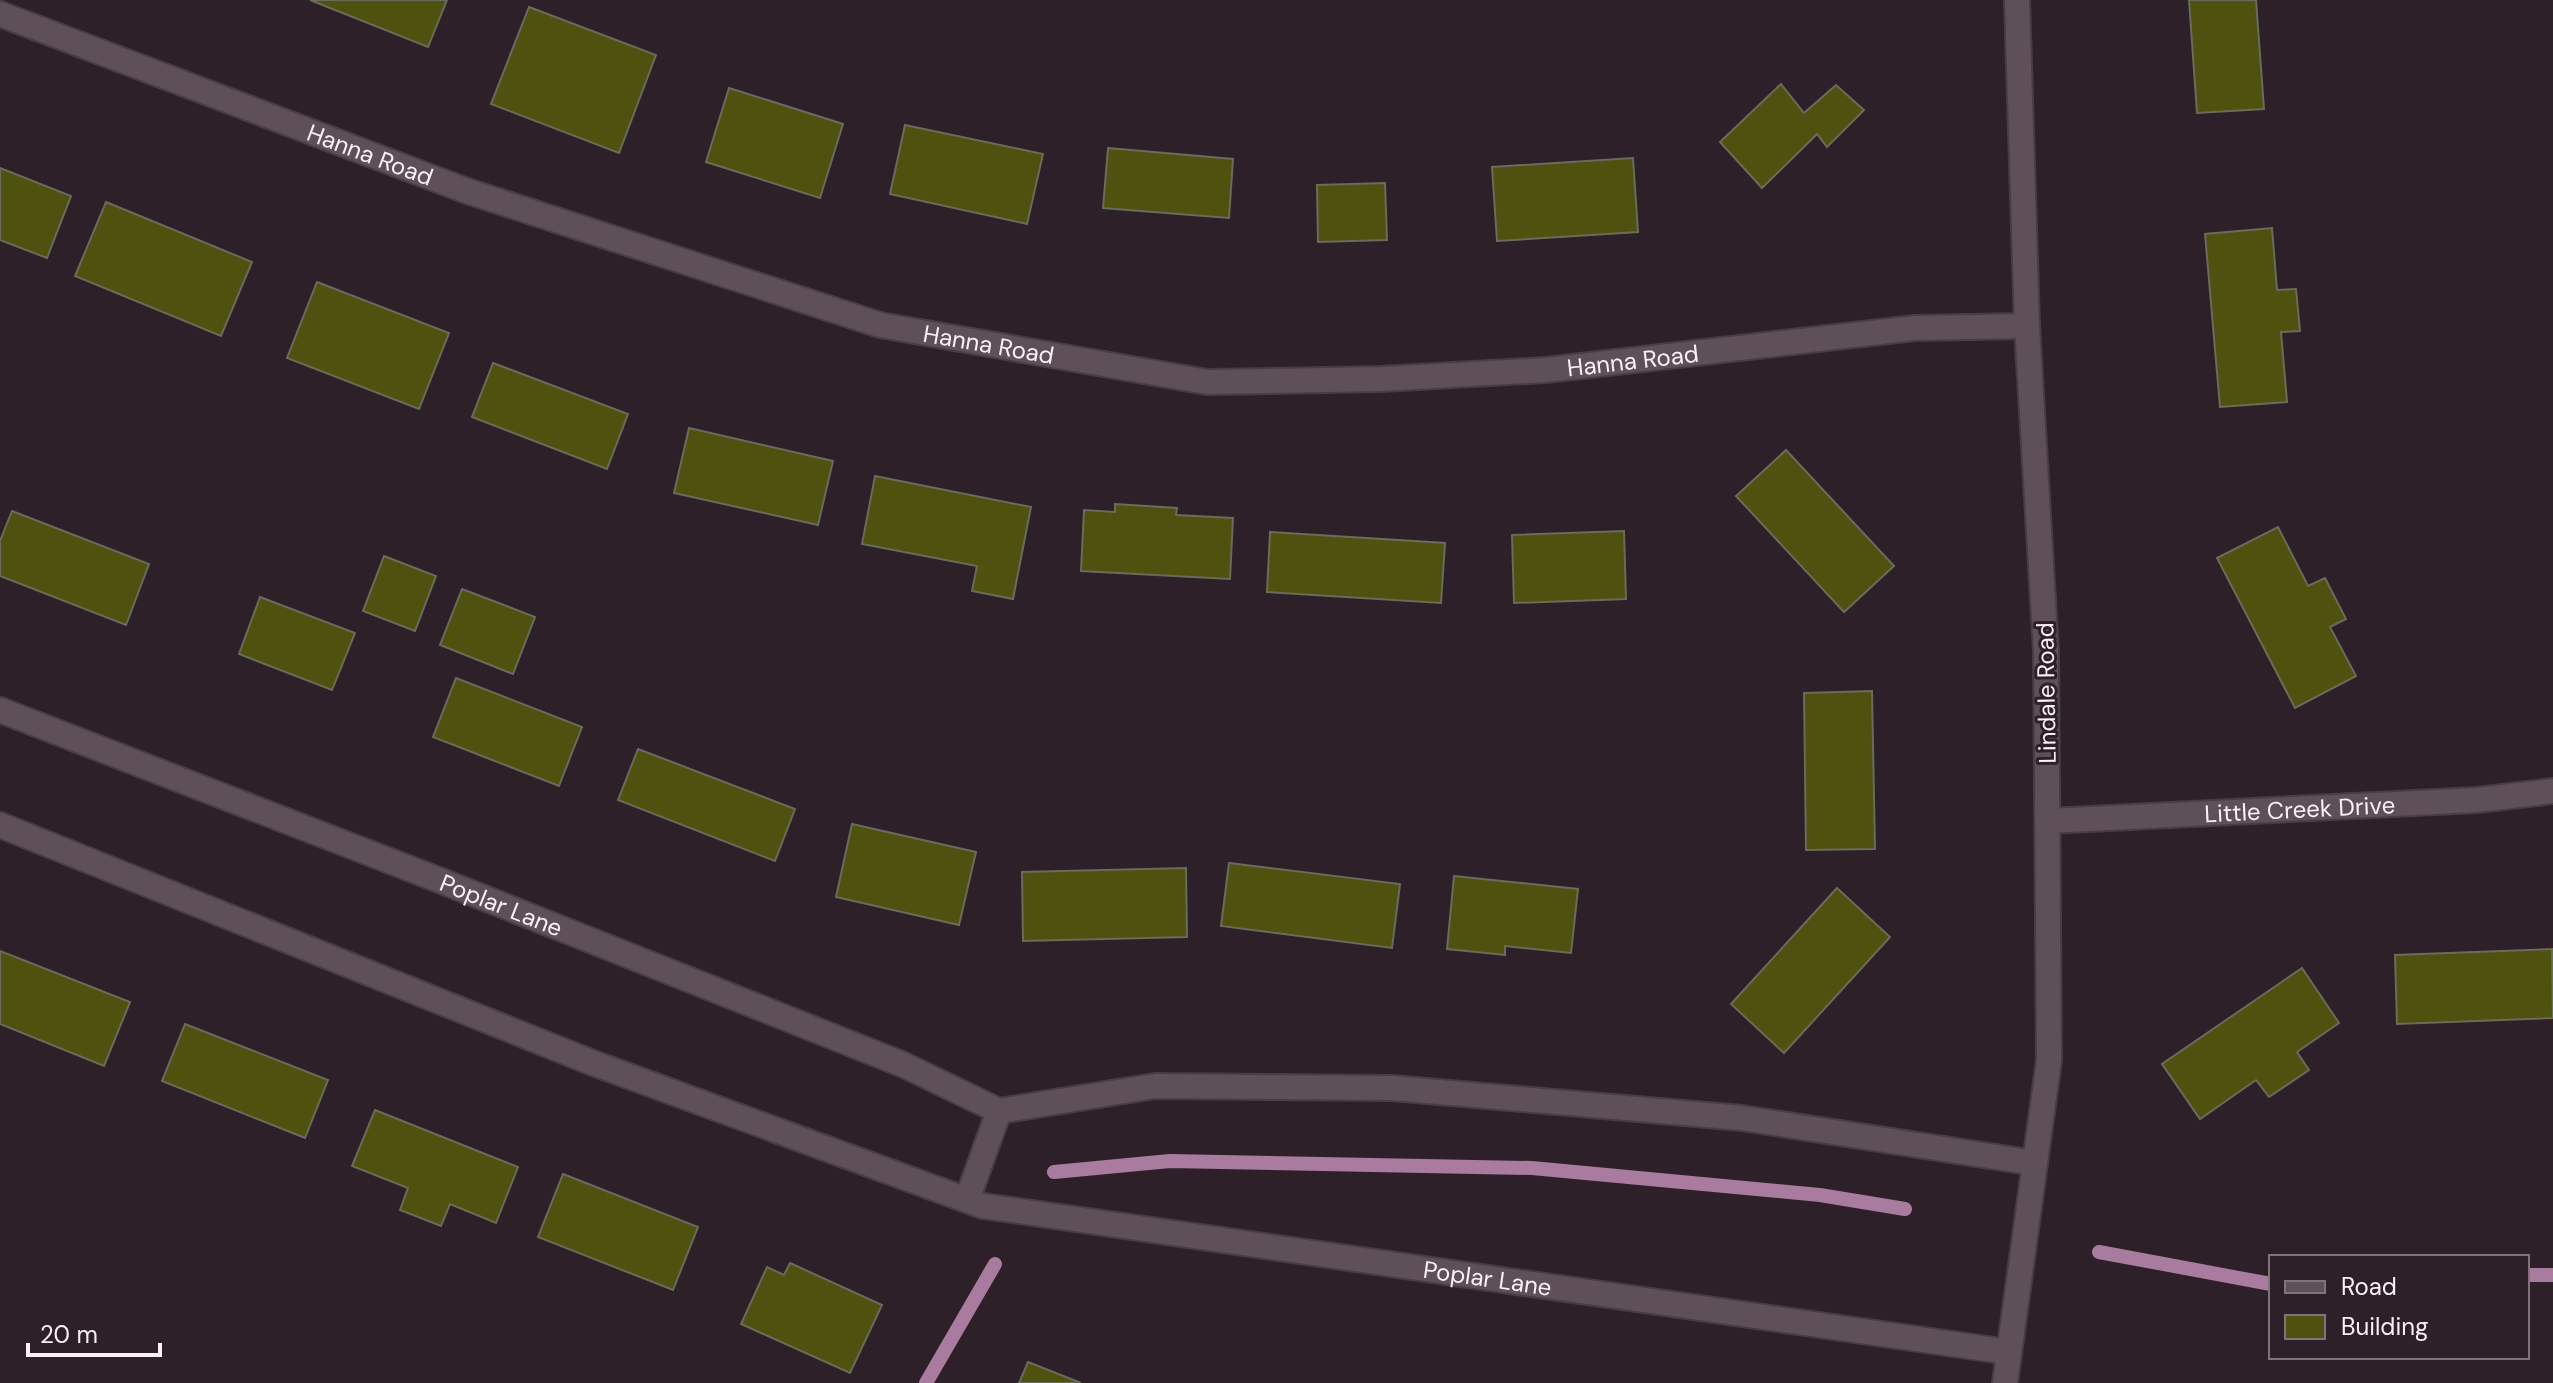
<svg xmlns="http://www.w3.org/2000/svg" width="2553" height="1383" font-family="'DM Sans',sans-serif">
  <rect width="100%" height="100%" fill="#2d2029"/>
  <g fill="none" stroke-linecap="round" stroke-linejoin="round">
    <!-- stream -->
    <g stroke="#a97b9e" stroke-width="14">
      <polyline points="1054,1172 1170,1161 1532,1168 1820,1195 1905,1209"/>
      <polyline points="2099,1252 2271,1284"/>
      <polyline points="2527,1275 2553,1275"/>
      <polyline points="926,1383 995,1264"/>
    </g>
  </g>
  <!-- building -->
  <g fill="#4f510f" stroke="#696b5b" stroke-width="2">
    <polygon points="310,0 447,0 428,47"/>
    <polygon points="2189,0 2256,0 2264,109 2197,113"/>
    <polygon points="529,7 656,55 619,153 491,104"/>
    <polygon points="1781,84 1804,113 1836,85 1864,110 1827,147 1817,134 1762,188 1720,142"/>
    <polygon points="729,88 843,124 820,198 706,162"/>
    <polygon points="905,125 1043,154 1027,224 890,194"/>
    <polygon points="1108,148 1233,159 1229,218 1103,208"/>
    <polygon points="1633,158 1638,232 1497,241 1492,167"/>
    <polygon points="0,168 71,196 47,258 0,240"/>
    <polygon points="1385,183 1387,240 1318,242 1317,185"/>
    <polygon points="106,202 252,262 221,336 75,276"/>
    <polygon points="2272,228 2277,290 2296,289 2300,331 2281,332 2287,402 2220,407 2205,234"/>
    <polygon points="317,282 449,333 419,409 287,358"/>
    <polygon points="493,363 628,414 607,469 472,417"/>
    <polygon points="689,428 833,461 818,525 674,493"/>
    <polygon points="1786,450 1894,566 1844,612 1736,496"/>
    <polygon points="875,476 1031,507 1013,599 972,591 977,566 862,544"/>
    <polygon points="1115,504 1177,508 1176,515 1233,518 1230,579 1081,571 1084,510 1115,512"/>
    <polygon points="12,511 149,564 126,625 0,576 0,541"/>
    <polygon points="2278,527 2308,586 2325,578 2346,619 2330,627 2356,676 2295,708 2217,558"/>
    <polygon points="1624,531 1626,599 1514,603 1512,535"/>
    <polygon points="1270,532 1445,543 1441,603 1267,592"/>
    <polygon points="384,556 436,576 415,631 363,611"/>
    <polygon points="462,589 535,617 513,674 440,645"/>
    <polygon points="260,597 355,633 332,690 239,654"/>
    <polygon points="456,678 582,727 559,786 433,737"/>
    <polygon points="1872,691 1875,849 1806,850 1804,693"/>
    <polygon points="638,749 795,809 775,861 618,800"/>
    <polygon points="852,824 976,852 959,925 836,897"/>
    <polygon points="1229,863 1400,884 1392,948 1221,926"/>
    <polygon points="1186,868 1187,937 1023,941 1022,872"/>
    <polygon points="1454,876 1578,889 1571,953 1505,946 1505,955 1447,949"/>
    <polygon points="1837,888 1890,937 1784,1053 1731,1004"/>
    <polygon points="2552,949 2553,1018 2397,1024 2395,955"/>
    <polygon points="0,951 130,1002 104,1066 0,1024"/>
    <polygon points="2302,968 2339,1023 2297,1052 2309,1070 2269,1097 2256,1080 2200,1119 2162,1064"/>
    <polygon points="185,1024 328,1080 305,1138 162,1081"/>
    <polygon points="375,1110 518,1167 496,1223 450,1204 441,1226 400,1210 408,1188 352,1166"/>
    <polygon points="563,1174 698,1227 673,1290 538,1237"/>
    <polygon points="790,1263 882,1305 850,1373 741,1324 767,1267 784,1275"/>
    <polygon points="1028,1362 1081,1383 1019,1383"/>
  </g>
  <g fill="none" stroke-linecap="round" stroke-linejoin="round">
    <defs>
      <g id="minor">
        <path id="s1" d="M0,14L467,191L880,325L1207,382L1381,379L1546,370L1915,328L2027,326"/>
        <path id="s2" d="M0,710L439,880L904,1065L999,1111L1155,1086L1392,1088L1742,1118L2035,1163"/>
        <path id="s3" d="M2048,821L2477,800L2553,791"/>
        <path id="s4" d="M0,825L593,1063L983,1206L2009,1352"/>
        <polyline points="967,1200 999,1111"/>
      </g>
      <polyline id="tertiary" points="2005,1383 2049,1060 2046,652 2027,326 2017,0"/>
    </defs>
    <!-- minor casing -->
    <use href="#minor" stroke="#473d44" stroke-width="28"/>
    <!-- tertiary casing -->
    <use href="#tertiary" stroke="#473d44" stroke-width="28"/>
    <!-- minor -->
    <use href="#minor" stroke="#5e4f59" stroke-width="24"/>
    <!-- tertiary -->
    <use href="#tertiary" stroke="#5e4f59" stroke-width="24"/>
  </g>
  <g text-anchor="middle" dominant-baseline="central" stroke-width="6" stroke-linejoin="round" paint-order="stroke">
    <!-- street labels -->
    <g font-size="24" fill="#f9f1f7" stroke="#2d2029">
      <text stroke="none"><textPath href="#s1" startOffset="396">Hanna Road</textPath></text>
      <text stroke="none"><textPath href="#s1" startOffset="1044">Hanna Road</textPath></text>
      <text stroke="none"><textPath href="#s1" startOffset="1692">Hanna Road</textPath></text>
      <text transform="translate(2046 693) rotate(-91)">Lindale Road</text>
      <text stroke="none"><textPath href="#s3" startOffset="252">Little Creek Drive</textPath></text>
      <text stroke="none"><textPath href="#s2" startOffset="538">Poplar Lane</textPath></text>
      <text stroke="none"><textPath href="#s4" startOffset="1564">Poplar Lane</textPath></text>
    </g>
  </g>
  <!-- legend -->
  <rect x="2269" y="1255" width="260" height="104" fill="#2d2029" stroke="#7f747b" stroke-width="2"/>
  <rect x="2285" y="1281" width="40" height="12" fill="#5e4f59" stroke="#7f747b" stroke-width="2"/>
  <text x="2341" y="1295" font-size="24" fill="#f9f1f7">Road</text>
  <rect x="2285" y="1315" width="40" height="24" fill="#4f510f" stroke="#7f747b" stroke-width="2"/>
  <text x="2341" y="1335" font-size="24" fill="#f9f1f7">Building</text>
  <!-- scale -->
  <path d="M28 1343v12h132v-12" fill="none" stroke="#f9f1f7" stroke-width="4"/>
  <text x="40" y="1343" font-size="24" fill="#f9f1f7" stroke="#2d2029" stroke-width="6" paint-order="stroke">20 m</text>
</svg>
